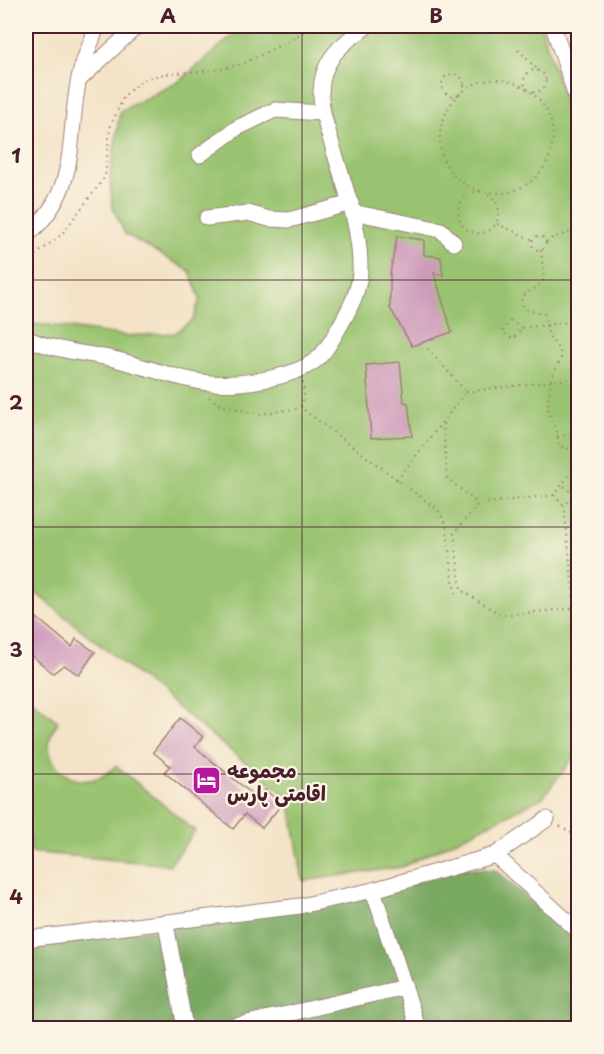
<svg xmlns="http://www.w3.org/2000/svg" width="604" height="1054" font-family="'Playpen Sans','Playpen Sans Arabic',sans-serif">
  <rect width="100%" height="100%" fill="#fcf5e5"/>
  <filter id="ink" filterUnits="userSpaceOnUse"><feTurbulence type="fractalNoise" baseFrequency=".0167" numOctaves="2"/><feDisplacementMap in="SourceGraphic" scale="12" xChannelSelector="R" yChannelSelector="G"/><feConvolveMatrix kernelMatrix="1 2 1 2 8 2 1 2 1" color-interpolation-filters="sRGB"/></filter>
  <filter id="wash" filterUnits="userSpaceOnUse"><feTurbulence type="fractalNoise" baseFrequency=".008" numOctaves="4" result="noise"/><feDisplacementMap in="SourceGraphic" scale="24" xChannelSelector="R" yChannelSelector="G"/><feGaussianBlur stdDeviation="1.35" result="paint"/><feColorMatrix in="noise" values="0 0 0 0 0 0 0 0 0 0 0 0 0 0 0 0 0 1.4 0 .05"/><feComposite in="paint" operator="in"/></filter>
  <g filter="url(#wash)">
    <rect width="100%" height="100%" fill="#f3e2c6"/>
    <!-- green -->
    <g fill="#99c36f" stroke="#72714d" stroke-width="1.5">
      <polygon points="251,26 541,26 578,147 578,752 542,798 402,867 303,881 289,798 26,585 26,324 48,325 126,336 175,333 193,320 200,299 190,271 125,234 112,206 110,177 120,111 180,81 238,31"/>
      <path d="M26,695L58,722C56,726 52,730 51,735C41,764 73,790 100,777C106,775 111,770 116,766L195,831L170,865L30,852L31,841L26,836Z"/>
    </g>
    <!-- forest -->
    <polygon fill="#7aa962" stroke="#626446" stroke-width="1.5" points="464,868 495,870 578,942 578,1028 26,1028 26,949 375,895"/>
    <g id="blocks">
      <!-- building -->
      <g fill="#cd9aba">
        <polygon points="397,236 424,240 424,255 441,257 443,275 434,273 452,332 412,346 390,308 390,274"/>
        <polygon points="400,362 404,402 408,403 412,436 371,438 366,365"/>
        <polygon points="26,609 72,647 76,639 95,652 79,675 64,665 53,673 26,651"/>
        <polygon points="180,718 203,737 195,747 258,799 265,790 282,804 262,828 245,814 233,829 164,772 170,766 153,752"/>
      </g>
    </g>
  </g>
  <g filter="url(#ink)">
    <use href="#blocks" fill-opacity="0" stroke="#9e8078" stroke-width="1.5"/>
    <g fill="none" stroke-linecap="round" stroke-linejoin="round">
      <defs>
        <g id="minor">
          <polyline points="553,26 578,103"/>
          <polyline points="80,79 137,26"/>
          <polyline points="200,155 237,128 275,110 322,113"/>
          <polyline points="352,212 441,230 454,243"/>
          <polyline points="207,218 248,213 269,219 289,220 351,203"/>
          <path d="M26,236C79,192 67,144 78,83C81,64 91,44 97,26"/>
          <path d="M26,338C55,351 87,353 118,360C146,367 174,378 202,382C233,387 292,379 316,360C326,352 334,336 340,326C350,308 359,292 360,271C361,230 346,190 334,151C329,133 321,114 321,94C321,60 341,44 367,26"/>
          <polyline points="495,855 578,931"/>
          <polyline points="373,890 418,1028"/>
          <polyline points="166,924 185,1028"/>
          <polyline points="26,939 300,906 373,890 495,855 547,819"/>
          <polyline points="226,1028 405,987"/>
        </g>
      </defs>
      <!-- minor casing -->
      <use href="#minor" stroke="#9e8078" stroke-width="17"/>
      <!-- path -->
      <g stroke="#9e8078" stroke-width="2" stroke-dasharray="1.5 4.5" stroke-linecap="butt">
        <polyline points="518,50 539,71"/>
        <circle cx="535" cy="81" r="11"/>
        <circle cx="453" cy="85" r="11"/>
        <path d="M480,191C401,165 451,52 521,86C537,94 550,110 552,128C557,160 534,190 502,193C492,194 481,189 471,193C456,199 453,221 468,230C491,244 513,210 487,193"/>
        <polyline points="497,224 533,240"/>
        <circle cx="539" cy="243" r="7"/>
        <path d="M546,242C556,234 569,236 578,226"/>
        <path d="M541,250L544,279C537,292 524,289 521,302L526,310L544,314L549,336L561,353V358L551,380L548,405V413L557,432L559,446L578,451"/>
        <polyline points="26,263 62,234 105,177 110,127 124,96 142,80 164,74 217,70 242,64 291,40 312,26"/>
        <polygon points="510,321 522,328 513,339 502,332"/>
        <polyline points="522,328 578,321"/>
        <polyline points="303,382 304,395 301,408 438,510 446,524 455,595"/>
        <polyline points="466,392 578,378"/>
        <polyline points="209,397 220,405 260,414 301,408"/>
        <polyline points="443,423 447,478 478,504"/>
        <polyline points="557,436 578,434"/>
        <polyline points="397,480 466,392 428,349"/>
        <path d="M564,486L575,496L564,505L554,495C563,487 566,473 578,469"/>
        <polyline points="554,495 478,504 454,533 461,590 501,615 578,608"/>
        <polyline points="564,505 575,609"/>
        <polyline points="560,826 578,837"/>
      </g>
      <!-- minor -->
      <use href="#minor" stroke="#fff" stroke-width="15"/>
    </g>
  </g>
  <!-- grid -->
  <path fill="none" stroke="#4a1f2b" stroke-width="1.5" stroke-opacity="0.55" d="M302,26V1028M26,280H578M26,527H578M26,774H578"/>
  <!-- icons -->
  <defs>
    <symbol id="hotel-square" viewBox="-11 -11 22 22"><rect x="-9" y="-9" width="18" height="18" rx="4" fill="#b5179e" stroke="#fcf5e5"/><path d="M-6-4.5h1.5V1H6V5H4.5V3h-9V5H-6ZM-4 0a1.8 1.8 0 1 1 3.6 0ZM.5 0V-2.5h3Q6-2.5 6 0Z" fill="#fff"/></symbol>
  </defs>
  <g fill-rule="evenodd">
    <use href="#hotel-square" x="190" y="764" width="33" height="33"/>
  </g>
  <g text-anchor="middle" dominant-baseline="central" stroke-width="4.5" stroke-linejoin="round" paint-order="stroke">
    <!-- poi labels -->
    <g font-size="20" font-weight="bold" fill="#4a1f2b" stroke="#fcf5e5" text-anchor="start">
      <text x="227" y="770">مجموعه<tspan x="227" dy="23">اقامتی پارس</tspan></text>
    </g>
  </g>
  <!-- margin -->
  <rect width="604" height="1054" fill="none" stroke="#fcf5e5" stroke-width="66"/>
  <rect x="33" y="33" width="538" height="988" fill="none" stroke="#4a1f2b" stroke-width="2"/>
  <g font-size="20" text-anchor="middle" font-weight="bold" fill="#4a1f2b">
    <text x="168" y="23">A</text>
    <text x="436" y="23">B</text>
    <text x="16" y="163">1</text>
    <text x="16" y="410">2</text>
    <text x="16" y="657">3</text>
    <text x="16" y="904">4</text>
  </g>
</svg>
